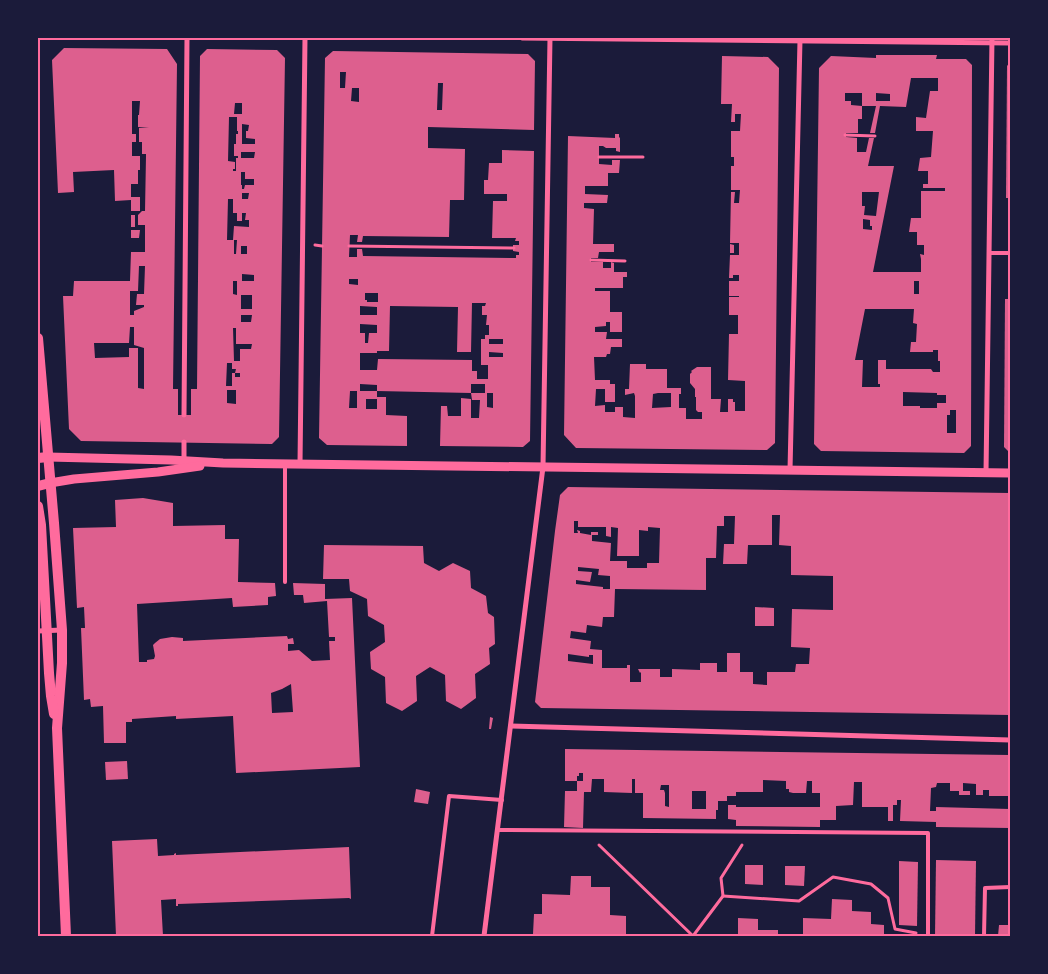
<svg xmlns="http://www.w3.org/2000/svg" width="1048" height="974" font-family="Signika,sans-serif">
  <rect width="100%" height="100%" fill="#1b1b3a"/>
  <!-- building -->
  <g fill="#dd5f8e" fill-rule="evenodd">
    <path d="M64,48L167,49L177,64L173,389H178V415H191V389H197L200,56L207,49L277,50L285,58L279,437L272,444L81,441L69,429L63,296H73L74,281H130L131,252H145V225H138V215L142,211H145L146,156V154H142V142H139V128H149L138,127V115H139L140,101H132V134H136V142H132V156H140V170H138V184H131V197H140V211H131V200L115,201L114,170L73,172L74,192L58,193L52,60ZM235,103H242V114H234ZM229,117H237V131H238V134H236V144H234V156H238V158H236V171H233V169H235V162L228,161ZM242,124L249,125L248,131H246V138L255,139V144H242ZM241,152H255L254,158H241ZM241,172H245V179H254V185H245L244,189H242V185H241ZM242,193H249L248,199H242ZM228,199H233V213H237V221H242V213H246L245,220H249V227L234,226L233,240H237L236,254H234V240H227ZM241,246H247V254H241ZM139,266H145L144,294H137L136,305H144V307L134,311V315H130V291H138ZM242,274L254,275V281H242ZM233,281H237V295L233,294ZM241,295H252V309H241ZM241,315H252L251,322H241ZM130,327H134V345L144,348V389L138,388V348H129V357L95,358L94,343H129ZM233,328H236V344H252L251,349H240V361H234ZM227,363H232V369H236L235,373H240V377H235V373H232V386H226ZM227,390H236V404L227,403Z"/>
    <path d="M333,51L528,54L535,61L534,130L428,127V148L465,149L464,200H450L449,237L363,236L362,242H357L358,235H350L349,257H357V249H362L363,256L516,258V255H519V252L513,251V245H519V241H515L516,238H492L493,201H507V194H484V180H488L489,163H502V150L534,151L530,441L523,447L440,446L441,406H447L448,416H461V398L471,399V418H479L480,400H472L471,393H485V384H471V393L377,391V385L360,384V391H377V397H386V415L407,416V446L327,445L319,438L325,58ZM340,72H346L345,88H340ZM438,83H443L442,110H437ZM352,88H359V102L351,101ZM349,279H358V285L349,284ZM365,293H378V302H367V300H365ZM472,303H486L485,306H482V315H487L486,325H489V335H485V339H481V365H488V379H477V371H472V360L378,359L377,370H360V353H377V351H389L390,306L458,307L457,352H471ZM360,306L377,307V315H360ZM360,324L377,325V333H369L368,343H365V333H360ZM489,339H503V344H489ZM489,352L503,353V357H489ZM350,391H357V408H349ZM487,393H493V408L487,407ZM366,399H377V409H366Z"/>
    <path d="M876,55H937L936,59H966L972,65L971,446L964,453L821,451L814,444L819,68L831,56L876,58ZM911,78H938V91H930L926,118L916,117V131H933L931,157L920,158L918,171H928V184H923V188H945V191H921V218H911L909,232H917V245H924V255L920,254L921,259V272H873L894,166H868L874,138H869L866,152H857V138L846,137V133H858V119H862V106L851,105V101H845V93H862V106H876L870,133H875L880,106L906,107ZM876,93L890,94V101H876ZM862,192H879L876,216L864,215L865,206H862ZM863,219L870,220V226H872V230L863,229ZM914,281H919V294H914ZM865,309H914L913,323L917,324L916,342H911L910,352H933V350H938V361H940V372H933L931,369H886V360H878V384H880V387H862L863,360H855ZM903,392L937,393V395H946V403H937V408H920V406H903ZM950,410H956V433H947V415H950Z"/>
    <path d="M722,56L768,57L779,68L775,443L767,450L576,448L564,435L568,136L615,138V134H619V138L620,137V152L616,151V148H606L603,146H599V164L612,165V160H620L619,173H608V186H585V194L608,195L607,203H584V208L594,209L593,244H614V252H599L598,258H591V262H603V268H611V262L614,263V272H627V277H623V288H595V291H610V312H622V332H610V322H606V326L595,327V332H607L606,339H622V347H611L610,354H607L606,357H594L595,380H610V384H615V402H605V389H596L595,406L605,405V412H615V407H623V417L635,418V396L634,393L625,395V389H629L630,364H646V369H667V388H681V394H679V408H686V419H702V412H698L696,410V397H695V389L690,383V374L692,372L691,371L697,367H711V399H721L720,412H728V399H733V402H735V411H745V381L728,380L729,334H738V315H729V297H739V296H729V281H739V275H733V278H729L730,255H739V243H730L731,192H735L734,203H739L740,190H731V166H734V157H731V131H740L741,114H735V122H731L732,104H721ZM658,393H671V407L652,408L653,394Z"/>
    <polygon points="1010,62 1010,198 1006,198 1007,66"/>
    <rect x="131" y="215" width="4" height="12"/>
    <polygon points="131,230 140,230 139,238 131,238"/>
    <polygon points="730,244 734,245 734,253 730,253"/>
    <polygon points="1005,299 1010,299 1010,453 1004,447"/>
    <path d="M568,487L1010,493V715L541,708L535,702L555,531L560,495ZM772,515H780L779,545L791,546V575L833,576V610L792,609L791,647L810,648L809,664H796L795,672H767V685L753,684V672H740V653H727V672H717V663H700V670L672,669V677H660V669H638L640,673L641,672V682H630V665H627V668H602V650L590,649L591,641L570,638L571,631L586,633L587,625L602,627L603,617H614L615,589L706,590V558H716L717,526H724V516H735L734,544H724L723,564H747L748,545H772ZM574,521H578V527H606V536L611,537V527L618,528L617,556H639V530L648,531V527L660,528L659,563H647V568H627V561H610L611,543L592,541V535H598V532H591V535L580,533V531L577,530L578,533H574ZM578,567L599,569L598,575L610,576V589H603V587L576,584V580L590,582L592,572L578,571ZM568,654L589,657V655H593V664L568,661Z"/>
    <path d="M143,498L173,503V526L225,525V539H239L238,582L275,583L276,596L268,597V605L233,607L232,598L137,604L139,662H147V660L154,659L155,656L153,645L155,643L160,639L172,637L183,638V641L287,636L288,639L293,638L294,644H288V651L299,650L312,661L330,660L329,641H335V637H329L327,601L304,603L303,595H294L293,583L325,584V599L352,598L360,767L236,773L233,716L176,719V716L132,719V722H126V743H104L103,706L91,707L90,699L84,700L81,628H85L84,607L77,608L73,528L116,527L115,500ZM291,684L293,712L272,713L271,693L282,689Z"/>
    <polygon points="324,545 423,546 424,563 439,571 453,563 470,571 471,588 486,596 488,613 494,617 495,644 489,648 490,664 475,674 476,698 461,709 446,701 445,675 430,667 416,676 417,701 402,711 386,703 385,677 371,669 370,652 385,642 384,625 368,616 367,599 350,591 349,579 323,579"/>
    <polygon points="755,607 774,608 774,626 755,626"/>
    <polygon points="490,717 493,718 491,729 489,729"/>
    <path d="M565,749L1010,755V796H989V790H983V795H976V784L963,783V791H970V795H959V791H950V783H937L936,787L931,788L930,811H936V807L1010,809V828L936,827V822L900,821L901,800H897V805H893V821H888V807H862V782H854L853,805L836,806V820H820V827L736,826V820L728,819V805H736V807H820V793H812V781H807L806,793H793L789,792V789H786V781L763,780V792H736V796H727V801H718V810H716V819L643,818V793H635V779H632V793L604,792V779H592L591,792H584L583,828L564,827L565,791H577V781H583V773H579V776H577V781H565ZM661,785H669V807L665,806V793L664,790H660ZM692,791H706V809H692Z"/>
    <polygon points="127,761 128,779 106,780 105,762"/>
    <polygon points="416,789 430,792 428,804 414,802"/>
    <polygon points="157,839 158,856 174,855 174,854 176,853 176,855 349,847 351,899 349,898 178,904 178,906 176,906 176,899 161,900 163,936 116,936 112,841"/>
    <polygon points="936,860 976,861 975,936 935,936"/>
    <polygon points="899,861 918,862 917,926 899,925"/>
    <polygon points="745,865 763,865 763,885 745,884"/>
    <polygon points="785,866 805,866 804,886 785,885"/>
    <polygon points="571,876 591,876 591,887 610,887 610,915 626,916 626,936 550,936 550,934 533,934 534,914 542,914 542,894 570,895"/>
    <polygon points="832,899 852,900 852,911 871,912 871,924 884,925 884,936 803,936 803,918 831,919"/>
    <polygon points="738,918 758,919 758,930 778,930 778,936 738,936"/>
    <polygon points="999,925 1010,925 1010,936 998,936"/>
  </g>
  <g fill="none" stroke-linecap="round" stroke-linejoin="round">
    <!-- path -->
    <g stroke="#ff6b9d" stroke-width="3">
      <polyline points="845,135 875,136"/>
      <polyline points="599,157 643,157"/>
      <polyline points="315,245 322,246"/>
      <polyline points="349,246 514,248"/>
      <polyline points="591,260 625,261"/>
      <polyline points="599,845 693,936 723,896 721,878 742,845"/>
      <polyline points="723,896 799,901 833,877 871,884 888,898 895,929 916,933"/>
    </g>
    <!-- service -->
    <g stroke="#ff6b9d" stroke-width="4">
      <polyline points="989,253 1010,253"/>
      <polyline points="285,464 285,582"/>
      <polyline points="498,830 928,833 928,936"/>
      <polyline points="432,936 449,796 502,800"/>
      <polyline points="984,936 985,888 1010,887"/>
    </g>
    <!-- minor -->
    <g stroke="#ff6b9d" stroke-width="5">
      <polyline points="522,38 1010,43"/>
      <polyline points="184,415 187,38"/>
      <polyline points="184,461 184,442"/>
      <polyline points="300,464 305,38"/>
      <polyline points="790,470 800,40"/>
      <polyline points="986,473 992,38"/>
      <polyline points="38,631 62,630"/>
      <polyline points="511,726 1010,740"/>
      <polyline points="484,936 543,467 550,38"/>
    </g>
    <!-- tertiary -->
    <g stroke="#ff6b9d" stroke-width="9">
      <polyline points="48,457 171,460 223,463 1010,473"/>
      <polyline points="50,483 74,479 158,472 200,466"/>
    </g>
    <!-- secondary -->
    <g stroke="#ff6b9d" stroke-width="10">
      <polyline points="38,338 54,523 62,630 62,663 57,728 66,936"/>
      <polyline points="38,458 48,457"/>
      <polyline points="38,486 50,483"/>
      <polyline points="38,506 41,525 49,673 51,696 54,714"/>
    </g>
  </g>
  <!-- border -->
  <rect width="1048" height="974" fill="none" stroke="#1b1b3a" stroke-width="78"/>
  <rect x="39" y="39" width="970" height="896" fill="none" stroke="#ff6b9d" stroke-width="2"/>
</svg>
